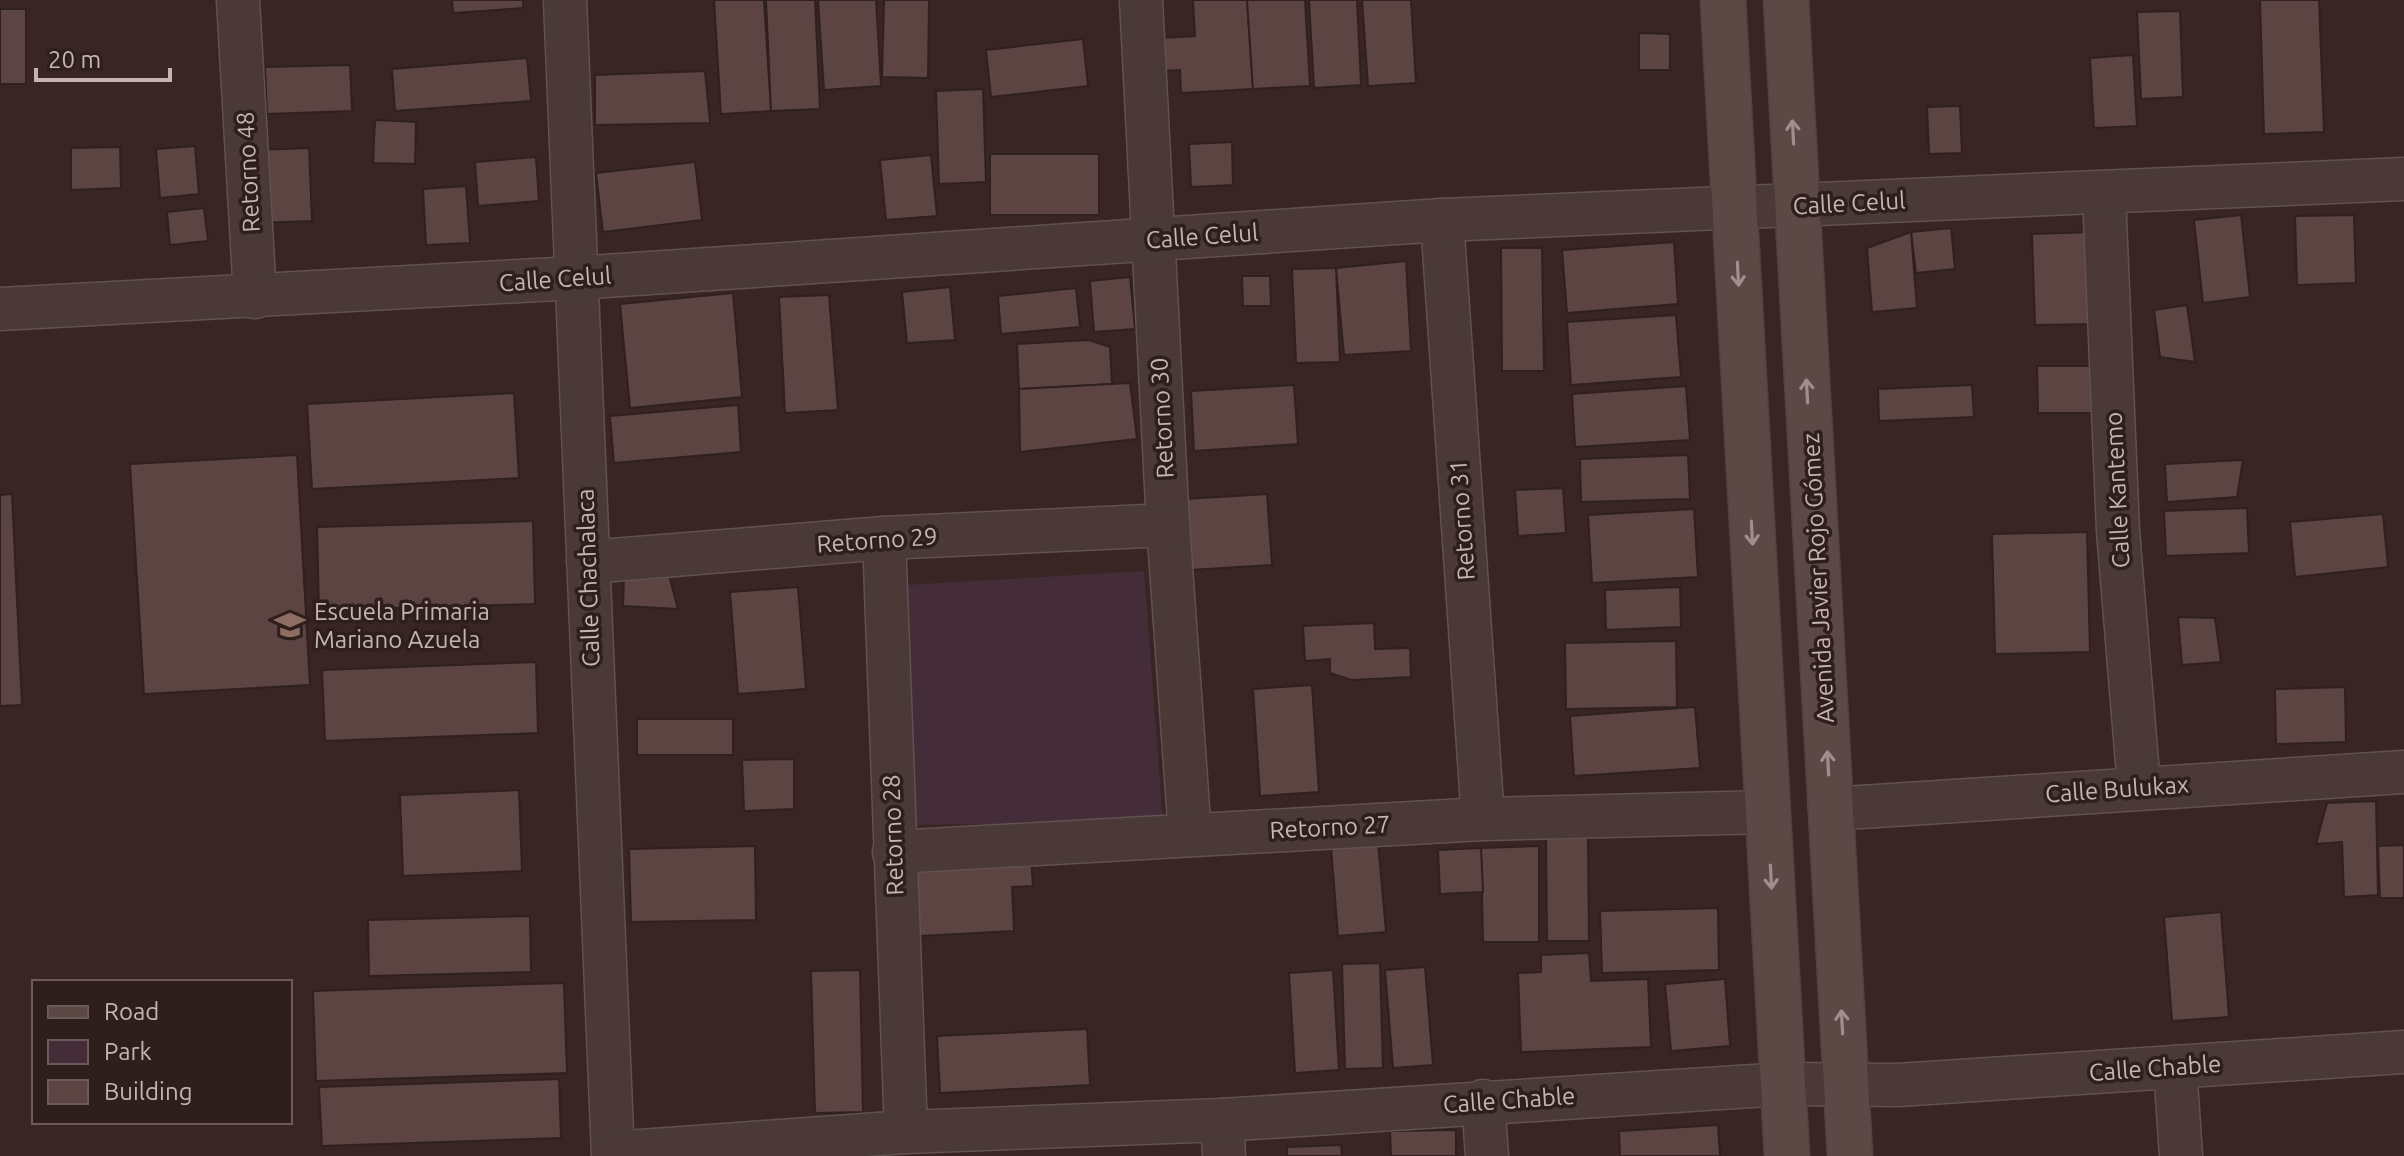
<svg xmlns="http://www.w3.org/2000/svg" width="2404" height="1156" font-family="Ubuntu,sans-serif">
  <rect width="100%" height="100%" fill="#392523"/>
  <!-- green -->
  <polygon fill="#442d39" points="1144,571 1163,822 912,825 905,585"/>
  <!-- building -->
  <g fill="#5c4442" stroke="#30201e" stroke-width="2">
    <polygon points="452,0 523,0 523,8 453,13"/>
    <polygon points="714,0 764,0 771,111 721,114"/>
    <polygon points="766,0 815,0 820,109 771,111"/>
    <polygon points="818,0 876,0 881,86 824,90"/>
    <polygon points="884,0 929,0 928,78 882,77"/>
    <polygon points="1193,0 1247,0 1253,89 1181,93 1180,70 1161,71 1160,38 1195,36"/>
    <polygon points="1247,0 1305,0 1310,86 1253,89"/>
    <polygon points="1309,0 1357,0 1361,85 1314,88"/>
    <polygon points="1362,0 1411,0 1416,83 1368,86"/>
    <polygon points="2260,0 2319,0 2324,132 2264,134"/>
    <rect x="0" y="9" width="26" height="75"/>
    <polygon points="2180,11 2183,97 2141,99 2137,12"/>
    <polygon points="1639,33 1670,34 1670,70 1639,70"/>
    <polygon points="1083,39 1088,86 991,97 986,50"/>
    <polygon points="2133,55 2137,126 2094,128 2090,58"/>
    <polygon points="527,58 531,101 395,111 392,69"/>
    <polygon points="350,65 352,111 267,114 265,67"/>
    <polygon points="705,71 710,123 595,125 595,75"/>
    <polygon points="983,89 986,182 939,184 936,91"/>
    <polygon points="1960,106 1962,153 1929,154 1927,107"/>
    <polygon points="375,120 416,122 415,164 373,163"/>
    <polygon points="1232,142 1233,185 1191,187 1189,144"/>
    <polygon points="195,146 199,194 160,198 156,149"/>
    <polygon points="120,147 121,188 71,190 71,148"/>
    <polygon points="309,148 312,221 253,223 251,150"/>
    <rect x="990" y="154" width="109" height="61"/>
    <polygon points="931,155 937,216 886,220 880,160"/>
    <polygon points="536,157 539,201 478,206 475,162"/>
    <polygon points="695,162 702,220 603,232 596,173"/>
    <polygon points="466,186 470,243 426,245 423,189"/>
    <polygon points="204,208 208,241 170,245 167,212"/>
    <polygon points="2241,215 2250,297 2203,303 2194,220"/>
    <polygon points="2354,215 2356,283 2297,285 2295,216"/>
    <polygon points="1951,228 1955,269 1916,273 1911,232"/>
    <polygon points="1911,232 1917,308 1872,312 1867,248"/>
    <polygon points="2093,232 2096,324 2035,325 2032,234"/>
    <polygon points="1674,242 1678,304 1567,313 1562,250"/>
    <polygon points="1501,248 1542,248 1544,371 1502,371"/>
    <polygon points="1406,261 1411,351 1344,355 1336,268"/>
    <polygon points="1336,268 1340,362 1296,363 1292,269"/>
    <polygon points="1242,276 1270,276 1271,306 1243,306"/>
    <polygon points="1130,277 1135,329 1094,332 1090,281"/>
    <polygon points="950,287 955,340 907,343 902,292"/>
    <polygon points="1076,288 1080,327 1001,334 998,296"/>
    <polygon points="733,293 742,397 630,408 620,304"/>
    <polygon points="829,295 838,410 785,413 779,297"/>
    <polygon points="2187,305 2195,362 2160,357 2154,310"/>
    <polygon points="1676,315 1681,377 1571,385 1567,322"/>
    <polygon points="1089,340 1110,347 1112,384 1019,389 1017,344"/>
    <polygon points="2037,366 2092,366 2092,413 2038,413"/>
    <polygon points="1130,383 1137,439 1020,452 1019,389"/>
    <polygon points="1294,385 1298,444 1194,451 1191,391"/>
    <polygon points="1972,385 1974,417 1879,421 1878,389"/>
    <polygon points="1686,386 1690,440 1575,447 1572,394"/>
    <polygon points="514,393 519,478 312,489 307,404"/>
    <polygon points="738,405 741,452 614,463 610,416"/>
    <polygon points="297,455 310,685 144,694 130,464"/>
    <polygon points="1688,455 1690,499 1581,502 1580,459"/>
    <polygon points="2243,460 2237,497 2167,502 2165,464"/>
    <polygon points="1563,488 1566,533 1518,536 1515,490"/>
    <polygon points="12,494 22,705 0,706 0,495"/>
    <polygon points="1267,494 1272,565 1190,570 1186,499"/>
    <polygon points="2247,508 2249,553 2166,556 2164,511"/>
    <polygon points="1694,509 1698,577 1592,583 1588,515"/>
    <polygon points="2383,514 2388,567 2295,577 2290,522"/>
    <polygon points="533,521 535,604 319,610 317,527"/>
    <polygon points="2087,532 2090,652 1995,654 1992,534"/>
    <polygon points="624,573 669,575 678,609 623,606"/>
    <polygon points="798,587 806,689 738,694 730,592"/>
    <polygon points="1680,587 1681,627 1606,630 1605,590"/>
    <polygon points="2178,617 2215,618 2221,662 2182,665"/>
    <polygon points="1374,623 1375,649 1410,648 1411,677 1351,680 1330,673 1330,659 1305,661 1303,626"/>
    <polygon points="1676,641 1677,707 1566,709 1565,643"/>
    <polygon points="536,662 538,733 325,741 322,670"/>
    <polygon points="1312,685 1319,792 1260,796 1253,689"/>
    <polygon points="2345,687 2346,742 2276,744 2275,689"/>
    <polygon points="1695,707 1700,768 1574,776 1570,716"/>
    <rect x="637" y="719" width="96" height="36"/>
    <polygon points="794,759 794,809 744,811 742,760"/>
    <polygon points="519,790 522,871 403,876 400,795"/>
    <polygon points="2376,801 2378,895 2344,897 2342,842 2316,844 2327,803"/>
    <polygon points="1546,838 1588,838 1589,941 1547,941"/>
    <polygon points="1378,842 1386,932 1338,936 1331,847"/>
    <polygon points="2404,845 2404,898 2380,898 2378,846"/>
    <polygon points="755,846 756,920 631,922 629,849"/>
    <polygon points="1539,846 1539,942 1483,942 1481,848"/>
    <polygon points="1481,848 1483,892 1440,894 1438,850"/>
    <polygon points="1031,857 1033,886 1012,887 1014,931 920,936 915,864"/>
    <polygon points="1718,908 1719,970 1602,973 1600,911"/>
    <polygon points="2221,912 2229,1017 2172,1021 2164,917"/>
    <polygon points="530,916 531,972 369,976 368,920"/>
    <polygon points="1589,953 1591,981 1648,979 1651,1047 1521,1052 1518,973 1541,972 1541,955"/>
    <polygon points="1380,963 1383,1068 1345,1069 1342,964"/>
    <polygon points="1425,967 1433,1065 1393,1068 1385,970"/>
    <polygon points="860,970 863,1112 815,1113 811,971"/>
    <polygon points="1333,970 1339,1070 1295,1073 1289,973"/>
    <polygon points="1725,979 1730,1046 1671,1051 1665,984"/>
    <polygon points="564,983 567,1073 316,1081 313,991"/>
    <polygon points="1087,1029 1090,1085 940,1093 937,1036"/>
    <polygon points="559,1079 561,1138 322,1146 319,1087"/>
    <polygon points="1718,1125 1720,1156 1620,1156 1619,1131"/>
    <polygon points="1456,1130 1456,1156 1391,1156 1390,1131"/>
    <polygon points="1341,1145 1342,1156 1287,1156 1287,1147"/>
  </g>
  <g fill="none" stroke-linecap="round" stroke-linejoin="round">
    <defs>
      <g id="minor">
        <polyline points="238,0 255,297"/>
        <polyline points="565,0 613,1156"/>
        <polyline points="1141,0 1168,525 1190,835"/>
        <polyline points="2104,193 2118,531 2139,787"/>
        <polyline points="1442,220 1483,819"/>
        <polyline points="0,309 575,278 1442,220 2404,179"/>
        <polyline points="884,538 906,1132"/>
        <polyline points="588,562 884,538 1168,525"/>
        <polyline points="1830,809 2404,772"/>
        <polyline points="894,852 1483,819 1768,812"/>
        <polyline points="2175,1067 2181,1156"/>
        <polyline points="1483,1101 1487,1156"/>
        <polyline points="1222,1120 1224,1156"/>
        <polyline points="613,1153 906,1132 1222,1120 1783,1084 1898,1085 2404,1052"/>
      </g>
      <g id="secondary">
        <polyline points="1723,0 1787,1156"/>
        <polyline points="1786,0 1850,1156"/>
      </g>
    </defs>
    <!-- minor casing -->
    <use href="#minor" stroke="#61514f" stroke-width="45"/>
    <!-- secondary casing -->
    <use href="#secondary" stroke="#534240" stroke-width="47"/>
    <!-- minor -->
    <use href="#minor" stroke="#4a3937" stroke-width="42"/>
    <!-- secondary -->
    <use href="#secondary" stroke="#5c4845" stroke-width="44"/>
  </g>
  <!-- one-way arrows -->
  <defs><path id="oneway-shaft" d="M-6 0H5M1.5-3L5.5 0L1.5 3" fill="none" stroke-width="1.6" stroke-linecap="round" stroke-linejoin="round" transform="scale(2)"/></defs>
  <g stroke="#a18e8c">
    <use href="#oneway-shaft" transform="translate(1793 132) rotate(-93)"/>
    <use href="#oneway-shaft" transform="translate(1738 274) rotate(87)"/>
    <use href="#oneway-shaft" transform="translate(1807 391) rotate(-93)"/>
    <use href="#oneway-shaft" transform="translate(1752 533) rotate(87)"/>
    <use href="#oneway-shaft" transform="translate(1828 763) rotate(-93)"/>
    <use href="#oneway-shaft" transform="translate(1771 877) rotate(87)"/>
    <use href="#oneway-shaft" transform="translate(1842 1022) rotate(-93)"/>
  </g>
  <!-- icons -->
  <defs>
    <symbol id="school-bare" viewBox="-9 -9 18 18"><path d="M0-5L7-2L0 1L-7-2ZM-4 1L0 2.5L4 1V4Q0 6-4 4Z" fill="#8d6e63" stroke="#2e1e1c" stroke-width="2.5" paint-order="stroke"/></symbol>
  </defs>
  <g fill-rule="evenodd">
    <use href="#school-bare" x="268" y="603" width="44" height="44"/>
  </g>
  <g text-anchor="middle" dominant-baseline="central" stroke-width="7" stroke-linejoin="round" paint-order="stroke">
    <!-- street labels -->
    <g font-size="24" fill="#c6b4b2" stroke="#2e1e1c">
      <text transform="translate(248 172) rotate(-93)">Retorno 48</text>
      <text transform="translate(1849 203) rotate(-3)">Calle Celul</text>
      <text transform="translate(1202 236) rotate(-4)">Calle Celul</text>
      <text transform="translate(555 279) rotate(-4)">Calle Celul</text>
      <text transform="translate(1162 418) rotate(-93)">Retorno 30</text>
      <text transform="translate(2117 490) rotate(-93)">Calle Kantemo</text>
      <text transform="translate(1462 520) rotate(-94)">Retorno 31</text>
      <text transform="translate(877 540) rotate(-4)">Retorno 29</text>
      <text transform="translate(588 578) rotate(-92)">Calle Chachalaca</text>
      <text transform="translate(1818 578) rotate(-93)">Avenida Javier Rojo Gómez</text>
      <text transform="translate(2117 789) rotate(-4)">Calle Bulukax</text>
      <text transform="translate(1330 827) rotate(-3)">Retorno 27</text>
      <text transform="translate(893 835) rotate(-92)">Retorno 28</text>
      <text transform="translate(2155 1068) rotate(-4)">Calle Chable</text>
      <text transform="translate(1509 1100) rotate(-4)">Calle Chable</text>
    </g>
    <!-- poi labels -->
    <g font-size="24" fill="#c6b4b2" stroke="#2e1e1c" text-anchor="start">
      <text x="314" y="611">Escuela Primaria<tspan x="314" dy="28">Mariano Azuela</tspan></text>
    </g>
  </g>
  <!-- legend -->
  <rect x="32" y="980" width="260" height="144" fill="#2e1e1c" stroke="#6b5a58" stroke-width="2"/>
  <rect x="48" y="1006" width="40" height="12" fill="#5c4845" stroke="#6b5a58" stroke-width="2"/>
  <text x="104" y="1020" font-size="24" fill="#c6b4b2">Road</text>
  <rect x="48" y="1040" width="40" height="24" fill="#442d39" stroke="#6b5a58" stroke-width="2"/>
  <text x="104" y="1060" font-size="24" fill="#c6b4b2">Park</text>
  <rect x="48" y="1080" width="40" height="24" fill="#5c4442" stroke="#6b5a58" stroke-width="2"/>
  <text x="104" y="1100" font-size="24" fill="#c6b4b2">Building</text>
  <!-- scale -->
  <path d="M36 68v12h134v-12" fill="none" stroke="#c6b4b2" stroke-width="4"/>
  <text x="48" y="68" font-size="24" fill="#c6b4b2" stroke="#2e1e1c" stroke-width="6" paint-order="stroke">20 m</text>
</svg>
